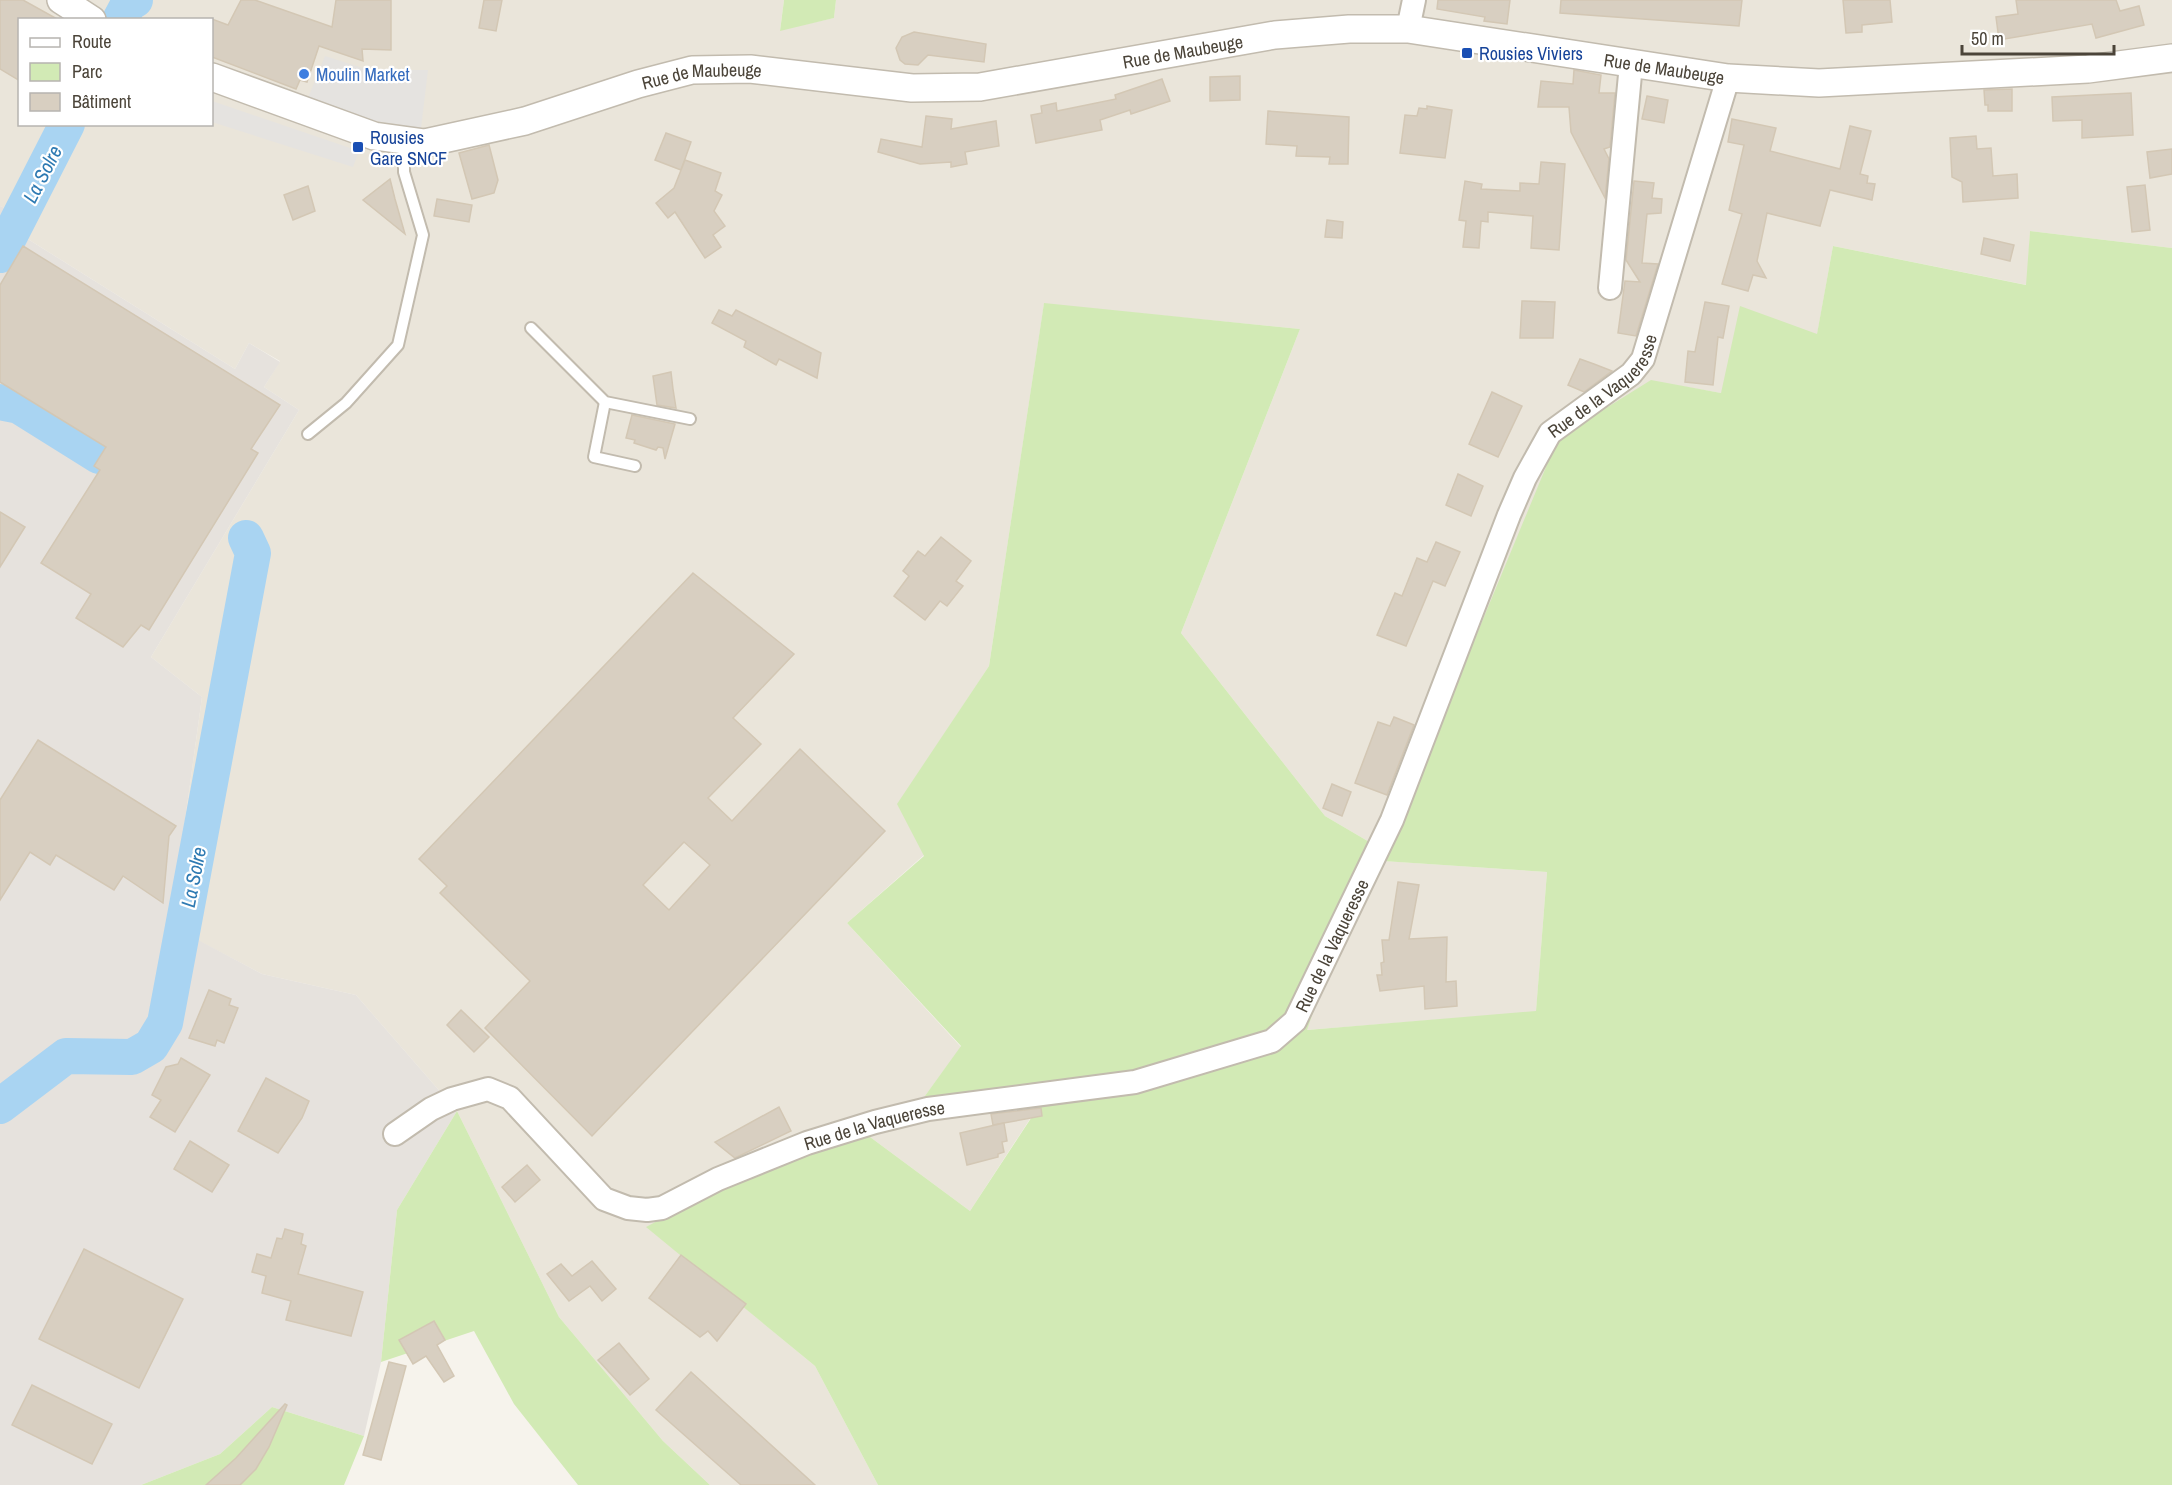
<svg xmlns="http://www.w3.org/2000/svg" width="2172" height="1485" font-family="'Archivo Narrow',sans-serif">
  <rect width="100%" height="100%" fill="#f6f3ec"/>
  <!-- residential -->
  <path fill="#eae5da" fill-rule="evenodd" d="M0,0H784L780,30L834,18L836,0H2172V248L2030,231L2027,285L1833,246L1817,335L1721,393L1651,381L1384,861L1547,872L1536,1012L1306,1030L1371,843L1325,816L1181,633L1300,329L1044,304L989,666L898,804L924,855L847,923L961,1047L922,1100L1041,1102L970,1211L866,1134L647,1227L815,1366L878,1485H710L663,1441L559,1317L457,1111L356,995L262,974L199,941L172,915L202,697L151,657L299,410L264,387L280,361L249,343L235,369L23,236L5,208L0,206ZM20,20H212V124H20Z"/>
  <!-- industrial -->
  <polygon fill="#e6e2dd" points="0,206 5,208 23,236 235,369 249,343 280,362 264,387 299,410 151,657 202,697 172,915 200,941 262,974 356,995 457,1111 397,1210 381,1362 364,1436 272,1407 220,1454 141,1485 0,1485"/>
  <!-- green -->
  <g fill="#d2eab5">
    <polygon points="784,0 836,0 834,18 780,31"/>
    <polygon points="2030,231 2172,248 2172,1485 878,1485 815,1366 646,1227 758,1167 866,1134 970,1211 1041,1103 922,1100 961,1046 847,923 924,856 897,804 989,666 1044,303 1300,329 1181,633 1325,816 1371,843 1307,1030 1536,1011 1547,872 1383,861 1558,438 1651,380 1721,393 1740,306 1817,334 1833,246 2026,285"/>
    <polygon points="457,1111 559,1317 663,1441 710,1485 578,1485 514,1404 474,1331 381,1362 397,1210"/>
    <polygon points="272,1407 364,1436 344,1485 141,1485 220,1454"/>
  </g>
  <!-- parking -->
  <g fill="#e5e3e0">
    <polygon points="325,56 369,70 428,70 421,128 361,119 308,98"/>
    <polygon points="212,101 359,151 353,167 212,122"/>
  </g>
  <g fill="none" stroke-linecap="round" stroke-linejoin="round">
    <!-- river -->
    <g stroke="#a9d4f2" stroke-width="36">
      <polyline points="120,20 129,3 135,0"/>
      <polyline points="0,255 67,124"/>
      <polyline points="0,402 19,406 99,456"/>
      <polyline points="0,1106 66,1056 132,1057 151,1046 165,1023 253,553 246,538"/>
    </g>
  </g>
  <!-- building -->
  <g fill="#d8cfc1" stroke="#d3c7b4" stroke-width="1.5" fill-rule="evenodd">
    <polygon points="0,0 23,0 59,20 20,20 20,81 0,69"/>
    <polygon points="241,0 255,0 332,27 336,0 391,0 391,50 362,49 363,61 319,46 307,82 300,80 296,89 212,57 212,19 228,25"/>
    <polygon points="484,0 502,0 496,31 479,28"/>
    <polygon points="1438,0 1510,0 1507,24 1484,21 1485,17 1437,9"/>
    <polygon points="1561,0 1742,0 1739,26 1560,13"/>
    <polygon points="1843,0 1890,0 1892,22 1862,25 1862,32 1846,33"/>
    <polygon points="2016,0 2116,0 2120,11 2139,6 2144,25 2096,38 2092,24 1999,40 1996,17 2018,14"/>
    <polygon points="914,32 986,44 984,62 928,55 918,65 905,64 900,60 896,48 902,37"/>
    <polygon points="1574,70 1601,75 1599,93 1615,93 1610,147 1604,149 1609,159 1605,198 1571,132 1569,107 1538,107 1541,81 1573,84"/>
    <polygon points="1240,76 1240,100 1210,101 1210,77"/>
    <polygon points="1162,79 1170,101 1131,114 1130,110 1100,120 1102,130 1036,143 1031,115 1042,113 1041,106 1056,103 1057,111 1116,99 1115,95"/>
    <polygon points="2012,89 2012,111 1988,111 1988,105 1985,105 1984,90"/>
    <polygon points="2131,93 2133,135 2082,138 2082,120 2053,121 2052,97"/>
    <polygon points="1647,96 1668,100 1664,123 1642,119"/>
    <polygon points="1427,106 1452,110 1445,158 1400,153 1405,115 1417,116 1419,108 1427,109"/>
    <polygon points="1268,111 1349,117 1348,164 1329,164 1330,157 1296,156 1297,146 1266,144"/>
    <polygon points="926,116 952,119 951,129 996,121 999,146 965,152 967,164 951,167 951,162 920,164 878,152 881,139 922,147"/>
    <polygon points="1732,119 1776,128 1770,151 1840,169 1850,126 1871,131 1860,174 1868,176 1867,183 1875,184 1872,200 1830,190 1820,226 1767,213 1757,261 1766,278 1753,275 1748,291 1722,284 1742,214 1729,210 1744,145 1728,142"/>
    <polygon points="666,133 691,142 681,170 655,160"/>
    <polygon points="1976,136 1977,149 1991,148 1993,176 2017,174 2018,198 1963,202 1962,182 1952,177 1950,138"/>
    <polygon points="489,145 498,180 494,193 472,199 459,153"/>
    <polygon points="2172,149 2172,174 2150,178 2147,152"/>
    <polygon points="685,160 721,173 715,191 722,195 714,211 725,226 713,235 721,247 705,258 675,212 668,218 656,203 674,188"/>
    <polygon points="1541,162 1565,164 1559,250 1531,248 1533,216 1488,212 1488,222 1481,221 1479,248 1463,247 1466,221 1459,220 1465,181 1482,184 1481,189 1520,191 1520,183 1539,184"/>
    <polygon points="390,179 395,199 405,234 363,200"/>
    <polygon points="1634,181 1654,183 1652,198 1662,199 1661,213 1647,214 1642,263 1658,264 1636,336 1618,333 1625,281 1640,282 1626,260"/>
    <polygon points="2145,185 2150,230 2132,232 2127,187"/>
    <polygon points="308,186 315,211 293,220 284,195"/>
    <polygon points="437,199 472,205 469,222 434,216"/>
    <polygon points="1327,220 1343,222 1342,238 1325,237"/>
    <polygon points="1984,238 2014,245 2010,261 1981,254"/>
    <polygon points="23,246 280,405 251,449 258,453 149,630 141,625 123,647 76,618 91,594 41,563 100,470 94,466 106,447 0,382 0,285"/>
    <polygon points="1522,301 1555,302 1553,338 1520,338"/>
    <polygon points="1705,302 1729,306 1723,338 1718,337 1713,385 1685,382 1688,351 1695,352"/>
    <polygon points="719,310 732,316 736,310 821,353 817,378 779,359 776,365 744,347 746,341 712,323"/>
    <polygon points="1580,359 1594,364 1612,371 1584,392 1568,385"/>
    <polygon points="671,372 673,389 676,408 657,405 653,376"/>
    <polygon points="1492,392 1522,406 1498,457 1469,444"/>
    <polygon points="632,415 675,424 665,459 663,448 658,447 656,450 634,443 635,440 626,438"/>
    <polygon points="1458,474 1483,486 1471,516 1446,505"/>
    <polygon points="0,512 25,527 0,567"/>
    <polygon points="941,537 971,561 956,581 963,586 947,606 940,601 925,620 894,596 909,576 903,571 918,551 925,556"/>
    <polygon points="1436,542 1460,552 1445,586 1433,581 1406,646 1377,635 1395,593 1402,596 1417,558 1427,562"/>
    <path d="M693,573L794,654L733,718L761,744L708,798L732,821L800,749L885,831L592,1136L485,1028L530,981L440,893L447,886L419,859ZM684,842L710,865L669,910L643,885Z"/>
    <polygon points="1394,717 1414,725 1387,795 1355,783 1378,722 1390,726"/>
    <polygon points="38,740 176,826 169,836 163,903 123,876 114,890 56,855 50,865 30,852 0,900 0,800"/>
    <polygon points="1332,784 1351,792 1342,816 1323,808"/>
    <polygon points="1398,882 1419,885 1409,939 1447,937 1446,982 1456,981 1457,1006 1425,1009 1424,986 1380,991 1377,975 1382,975 1381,963 1384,962 1382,940 1389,940"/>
    <polygon points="209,990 231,999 229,1005 238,1008 224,1043 217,1040 215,1046 189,1038"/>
    <polygon points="461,1010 489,1037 474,1052 447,1025"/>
    <polygon points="181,1058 210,1075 175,1132 150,1117 161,1100 152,1095 166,1067 178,1064"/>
    <polygon points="266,1078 309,1101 302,1118 278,1153 238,1131"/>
    <polygon points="779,1107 791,1131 735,1158 715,1142"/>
    <polygon points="1041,1108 1042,1116 993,1125 991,1114"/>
    <polygon points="1004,1123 1007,1141 1002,1142 1004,1152 998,1154 998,1157 967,1165 960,1133"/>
    <polygon points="190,1141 229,1165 212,1192 174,1169"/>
    <polygon points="527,1165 540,1180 515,1202 502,1187"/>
    <polygon points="285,1229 303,1234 301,1244 306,1246 298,1274 363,1292 351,1336 286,1320 291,1301 262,1293 266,1276 252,1272 257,1254 271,1258 277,1238 282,1239"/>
    <polygon points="84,1249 183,1299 139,1388 39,1339"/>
    <polygon points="681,1255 746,1304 717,1341 708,1331 700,1337 649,1298"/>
    <polygon points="592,1261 616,1289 602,1301 590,1286 569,1301 547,1274 561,1264 572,1276"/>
    <polygon points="434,1321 445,1340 437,1345 454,1376 444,1382 426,1356 413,1364 399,1340"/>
    <polygon points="619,1343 649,1379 630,1395 598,1360"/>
    <polygon points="389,1362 406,1366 381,1460 363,1455"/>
    <polygon points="691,1372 815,1485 741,1485 656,1410"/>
    <polygon points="32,1385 112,1424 92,1464 12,1425"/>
    <polygon points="285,1404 287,1405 269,1447 256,1469 240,1485 206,1485 236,1458"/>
  </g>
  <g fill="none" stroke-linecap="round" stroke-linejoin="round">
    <defs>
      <g id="service">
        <polyline points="531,328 605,402 690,419"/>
        <polyline points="605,402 594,457 635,466"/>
        <polyline points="308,434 346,403 398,345 423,235 404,172 404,142"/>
      </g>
      <g id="minor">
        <polyline points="1408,29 1414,0"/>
        <polyline points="1610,288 1631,64"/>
        <path id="s1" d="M395,1134L431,1109L452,1099L488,1089L510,1098L604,1199L628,1208L647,1210L662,1208L718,1179L807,1143L875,1122L928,1109L1135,1082L1272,1041L1295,1021L1392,820L1509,515L1525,478L1550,433L1631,374L1643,359L1728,78"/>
      </g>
      <g id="tertiary">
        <polyline points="61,0 92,20"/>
        <path id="s2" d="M212,77L374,136L425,143L525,121L638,84L692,70L750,69L912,88L980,87L1275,35L1349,29H1408L1728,78L1819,83L2088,69L2172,58"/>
      </g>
    </defs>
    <!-- service casing -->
    <use href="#service" stroke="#c2bbae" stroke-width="14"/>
    <!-- minor casing -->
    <use href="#minor" stroke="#c2bbae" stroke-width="26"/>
    <!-- tertiary casing -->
    <use href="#tertiary" stroke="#c2bbae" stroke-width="30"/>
    <!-- service -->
    <use href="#service" stroke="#fff" stroke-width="10"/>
    <!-- minor -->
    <use href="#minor" stroke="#fff" stroke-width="22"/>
    <!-- tertiary -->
    <use href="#tertiary" stroke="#fff" stroke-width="27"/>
  </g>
  <!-- markers -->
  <g fill="#1a4fb4" stroke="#fff" stroke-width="2">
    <rect x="1461" y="47" width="12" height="12" rx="3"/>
    <rect x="352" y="141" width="12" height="12" rx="3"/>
  </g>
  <circle fill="#3f7fe0" stroke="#fff" stroke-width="2" cx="304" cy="74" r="6"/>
  <g text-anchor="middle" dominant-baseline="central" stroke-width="4.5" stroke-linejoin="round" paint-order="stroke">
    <!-- street labels -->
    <g font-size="18" fill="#4b4439" stroke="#fff">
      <text stroke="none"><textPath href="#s2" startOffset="996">Rue de Maubeuge</textPath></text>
      <text stroke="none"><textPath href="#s2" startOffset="1482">Rue de Maubeuge</textPath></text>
      <text stroke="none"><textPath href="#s2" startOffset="510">Rue de Maubeuge</textPath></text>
      <text stroke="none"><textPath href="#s1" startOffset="1707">Rue de la Vaqueresse</textPath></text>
      <text stroke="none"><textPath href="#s1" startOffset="1077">Rue de la Vaqueresse</textPath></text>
      <text stroke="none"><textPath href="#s1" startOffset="555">Rue de la Vaqueresse</textPath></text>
    </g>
    <!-- transit labels -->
    <g font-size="18" fill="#164399" stroke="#fff" text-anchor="start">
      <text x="1479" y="53">Rousies Viviers</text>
      <text x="370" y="137">Rousies<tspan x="370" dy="21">Gare SNCF</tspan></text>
    </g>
    <!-- shop labels -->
    <g font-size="18" fill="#366cbe" stroke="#fff" text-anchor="start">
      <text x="316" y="74">Moulin Market</text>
    </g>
    <!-- water labels -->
    <g font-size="20" font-style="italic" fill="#2e7ab2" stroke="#fff">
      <text transform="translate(42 174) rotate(-63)">La Solre</text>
      <text transform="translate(193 877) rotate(-79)">La Solre</text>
    </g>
  </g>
  <!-- legend -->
  <rect x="18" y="18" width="195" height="108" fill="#ffffff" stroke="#b7b4b0" stroke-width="1.5"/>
  <rect x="30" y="38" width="30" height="9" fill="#ffffff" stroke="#b7b4b0" stroke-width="1.5"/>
  <text x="72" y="48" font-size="18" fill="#4b4439">Route</text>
  <rect x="30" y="63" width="30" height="18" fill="#d2eab5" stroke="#b7b4b0" stroke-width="1.5"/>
  <text x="72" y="78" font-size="18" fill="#4b4439">Parc</text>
  <rect x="30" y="93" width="30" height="18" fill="#d8cfc1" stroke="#b7b4b0" stroke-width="1.5"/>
  <text x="72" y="108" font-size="18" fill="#4b4439">Bâtiment</text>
  <!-- scale -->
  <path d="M1962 45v9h152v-9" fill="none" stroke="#4b4439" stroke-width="3"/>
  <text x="1971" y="45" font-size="18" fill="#4b4439" stroke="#ffffff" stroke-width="4.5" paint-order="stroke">50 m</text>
</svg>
